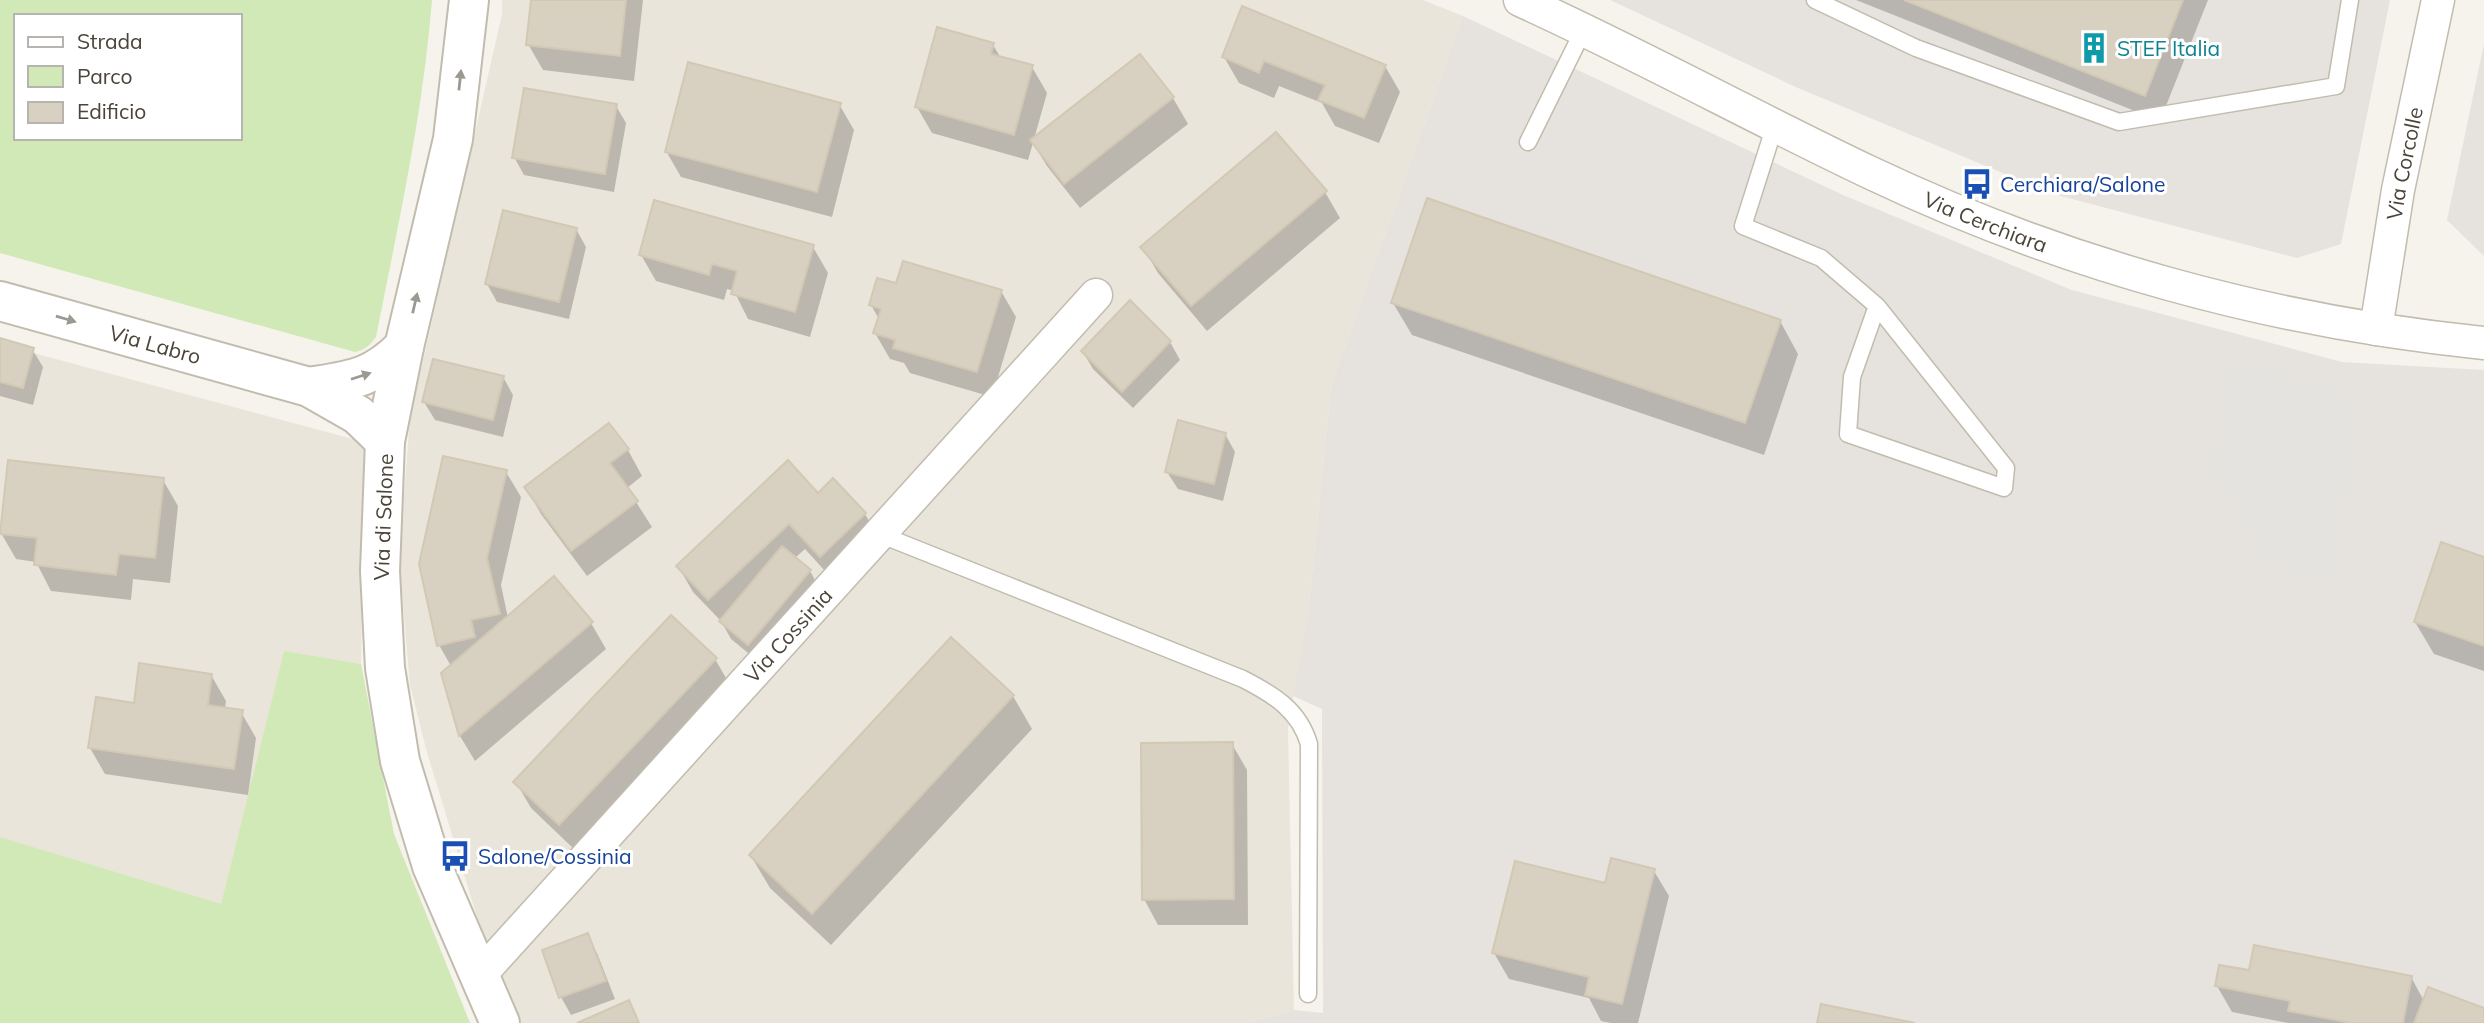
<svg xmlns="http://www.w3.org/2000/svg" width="2484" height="1023" font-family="Mulish,sans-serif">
  <rect width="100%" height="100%" fill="#f6f3ec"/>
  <!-- residential -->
  <g fill="#eae5da">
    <polygon points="502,0 1423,0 1463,16 1331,386 1308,613 1288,728 1294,1010 1243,1023 522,1023 480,927 426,749 410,685 399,559 410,418 502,14"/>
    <polygon points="0,344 364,442 361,664 284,652 221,905 0,837"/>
  </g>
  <!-- industrial -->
  <g fill="#e6e2dd">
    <polygon points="1610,0 2390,0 2341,244 2297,258 2053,194 1798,88"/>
    <polygon points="1463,16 1843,195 2072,290 2342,362 2484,370 2484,1023 1243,1023 1294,1010 1323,1013 1322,709 1293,696 1308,613 1331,386"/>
    <polygon points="2484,44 2484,256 2447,220"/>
  </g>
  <!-- green -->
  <g fill="#d0e9b6" fill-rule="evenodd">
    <path d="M0,0H432C423,114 398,225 376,337C370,345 365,350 355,352L0,253ZM16,16H240V138H16Z"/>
    <polygon points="284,651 361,664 394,834 470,1023 0,1023 0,837 221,904"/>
  </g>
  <!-- parking -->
  <polygon fill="#e5e3e0" points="2232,359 2365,395 2331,583 2267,568 2209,470"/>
  <!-- shadow -->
  <g fill="#0003">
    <polygon points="533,0 643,0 634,81 543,70 528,44"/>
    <polygon points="1856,0 2208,0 2160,121"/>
    <polygon points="993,45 1001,58 1032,67 1047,93 1034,139 1173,98 1188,124 1080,208 1047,166 1033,143 1028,160 932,133 917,107"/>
    <polygon points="1224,57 1385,66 1400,92 1379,143 1335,126 1322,103 1279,86 1274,98 1239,83"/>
    <polygon points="839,104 854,130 832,217 681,177 666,151"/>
    <polygon points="616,106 626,123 614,192 524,175 514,157"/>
    <polygon points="1325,192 1340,218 1207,331 1158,273 1143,247"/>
    <polygon points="576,229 586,247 569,319 497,302 487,284"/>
    <polygon points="813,247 828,273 810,337 748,319 734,291 727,289 724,300 656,281 641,255"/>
    <polygon points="897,285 1001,291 1016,317 992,397 910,373 904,363 890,359 875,333 879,319 871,305"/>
    <polygon points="1393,303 1780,321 1798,354 1764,455 1412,335"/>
    <polygon points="0,340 32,349 43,367 33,405 0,396"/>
    <polygon points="1170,342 1180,360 1133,408 1093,369 1083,352"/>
    <polygon points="503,377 513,395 503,437 435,420 424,402"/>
    <polygon points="609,426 628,450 642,476 627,488 652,527 587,576 541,514 526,488"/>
    <polygon points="1225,434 1235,452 1223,501 1178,489 1167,472"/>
    <polygon points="506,472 521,497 501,585 508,618 591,623 606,649 475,761 460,736 443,674 451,666 439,645"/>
    <polygon points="163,480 178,506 170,583 133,579 131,600 51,591 36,562 16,559 1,533"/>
    <polygon points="833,481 865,514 880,540 835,582 805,549 795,558 810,571 820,589 759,662 731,639 721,621 693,592 678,566 818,495"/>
    <polygon points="2484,558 2484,671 2434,654 2415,622"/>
    <polygon points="951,639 1013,696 1032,729 831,945 770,888 751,856"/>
    <polygon points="715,659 730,685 575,850 531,808 516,782"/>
    <polygon points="211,675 226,701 225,709 241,712 256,738 248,795 105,774 90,748 135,705"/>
    <polygon points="1232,744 1247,770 1248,925 1158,925 1144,899"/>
    <polygon points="1654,871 1669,896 1638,1023 1611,1023 1601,1021 1589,998 1509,979 1494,953 1606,885"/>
    <polygon points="587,935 597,953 615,999 571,1015 561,997"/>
    <polygon points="2251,972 2411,977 2424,1001 2484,1010 2484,1023 2288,1023 2232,1012 2217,986"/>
  </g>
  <!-- building -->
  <g fill="#d8d0c1" stroke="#d2c8b4" stroke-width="2">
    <polygon points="531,0 626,0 620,56 526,45"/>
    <polygon points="1904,0 2183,0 2145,96"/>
    <polygon points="1242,6 1386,65 1364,118 1318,100 1325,85 1264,61 1259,73 1222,57"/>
    <polygon points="937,27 994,43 991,54 1033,65 1014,135 915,107"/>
    <polygon points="1140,54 1174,97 1064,184 1030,140"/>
    <polygon points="688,62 841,103 817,192 665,152"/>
    <polygon points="524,88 617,104 605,174 512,158"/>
    <polygon points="1276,132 1327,191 1191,306 1140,247"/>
    <polygon points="1427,198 1781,320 1745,423 1391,303"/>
    <polygon points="654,200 814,245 795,312 731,294 737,271 712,264 709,275 639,255"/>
    <polygon points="503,210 577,228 559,302 485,284"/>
    <polygon points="903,261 1002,290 977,372 893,348 895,340 873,333 881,309 869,305 877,278 896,283"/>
    <polygon points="1130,300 1171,341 1122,392 1081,351"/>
    <polygon points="0,338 34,348 23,388 0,382"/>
    <polygon points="433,359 504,376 493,420 422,402"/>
    <polygon points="1178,420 1226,433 1214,484 1165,472"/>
    <polygon points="609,423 629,449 610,463 638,501 571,551 524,487"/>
    <polygon points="443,456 507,470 487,558 500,614 471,620 475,637 437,646 419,564"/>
    <polygon points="8,460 164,478 155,558 119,554 116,575 34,565 37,538 0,534"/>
    <polygon points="788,460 818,493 833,478 866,513 820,557 789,524 708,600 676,566"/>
    <polygon points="2441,542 2484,557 2484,646 2414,622"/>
    <polygon points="782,546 811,570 748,645 719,621"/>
    <polygon points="554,576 593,622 459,736 441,673"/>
    <polygon points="671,615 717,658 559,825 513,782"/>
    <polygon points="951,637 1014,695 812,914 749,855"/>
    <polygon points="139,663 212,674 208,705 243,710 234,769 88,748 96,697 134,703"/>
    <polygon points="1233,742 1234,899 1142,900 1141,743"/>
    <polygon points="1611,858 1655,869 1622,1004 1585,995 1589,977 1492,953 1515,861 1605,883"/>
    <polygon points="588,933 606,981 559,998 542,950"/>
    <polygon points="2254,945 2412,976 2403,1023 2351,1023 2288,1011 2290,1001 2215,986 2219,965 2249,970"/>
    <polygon points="2428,987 2484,1008 2484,1023 2414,1023"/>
    <polygon points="629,1000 639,1023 577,1023"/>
    <polygon points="1821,1004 1915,1023 1817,1023"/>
  </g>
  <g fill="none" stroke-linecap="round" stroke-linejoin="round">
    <defs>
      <g id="service">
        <polyline points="1815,0 1916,48 2119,122 2336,86 2350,0"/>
        <polyline points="1775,125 1743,226 1821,258 1877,306 1852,377 1848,434 2004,488 2006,468 1877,306"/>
        <polyline points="1528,142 1584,29"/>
        <path d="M879,534L1243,679C1274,695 1299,710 1309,744L1308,994"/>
      </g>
      <g id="minor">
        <path id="s1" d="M1520,0C1639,54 1753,117 1871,173C2063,264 2272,322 2484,343"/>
        <path id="s2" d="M2376,329L2398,190L2438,0"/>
        <path id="s3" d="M479,976L1096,295"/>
      </g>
      <g id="tertiary">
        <polyline points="469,0 453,139 404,347 385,441 380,571 385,668 400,761 432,866 500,1023"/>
        <path id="s4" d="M0,301L309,387L358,415L385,441"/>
        <path d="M309,387C352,380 372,379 404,347"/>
      </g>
    </defs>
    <!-- service casing -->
    <use href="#service" stroke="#c2bcae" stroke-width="19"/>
    <!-- minor casing -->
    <use href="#minor" stroke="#c2bcae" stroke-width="35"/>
    <!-- tertiary casing -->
    <use href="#tertiary" stroke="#c2bcae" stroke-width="42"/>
    <!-- service -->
    <use href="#service" stroke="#fff" stroke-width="16"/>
    <!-- minor -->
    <use href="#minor" stroke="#fff" stroke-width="32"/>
    <!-- tertiary -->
    <use href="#tertiary" stroke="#fff" stroke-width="38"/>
  </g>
  <!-- one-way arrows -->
  <defs><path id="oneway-solid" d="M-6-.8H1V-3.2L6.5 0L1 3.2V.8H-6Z" transform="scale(1.75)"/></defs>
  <g fill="#9c9892">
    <use href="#oneway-solid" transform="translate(460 80) rotate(-84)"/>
    <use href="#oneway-solid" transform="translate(415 303) rotate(-77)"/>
    <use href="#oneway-solid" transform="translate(66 319) rotate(16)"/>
    <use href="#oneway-solid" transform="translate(361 376) rotate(-18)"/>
  </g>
  <!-- icons -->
  <defs>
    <symbol id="building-bare" viewBox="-9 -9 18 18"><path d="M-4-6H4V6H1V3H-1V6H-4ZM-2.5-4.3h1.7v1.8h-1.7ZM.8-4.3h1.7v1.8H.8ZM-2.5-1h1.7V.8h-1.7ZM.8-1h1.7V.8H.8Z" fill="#0f9aa8" stroke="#fff" stroke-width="2.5" paint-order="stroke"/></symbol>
    <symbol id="bus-bare" viewBox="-9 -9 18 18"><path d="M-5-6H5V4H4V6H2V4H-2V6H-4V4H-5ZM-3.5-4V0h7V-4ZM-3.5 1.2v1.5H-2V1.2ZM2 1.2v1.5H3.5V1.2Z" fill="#1a4fb4" stroke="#fff" stroke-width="2.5" paint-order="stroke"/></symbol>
  </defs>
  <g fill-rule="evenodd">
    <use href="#building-bare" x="2072" y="26" width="44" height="44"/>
    <use href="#bus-bare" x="1955" y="162" width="44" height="44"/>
    <use href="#bus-bare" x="433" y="834" width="44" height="44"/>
  </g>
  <g text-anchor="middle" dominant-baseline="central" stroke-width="6" stroke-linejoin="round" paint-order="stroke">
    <!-- culture labels -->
    <g font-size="21" fill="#0d838f" stroke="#fff" text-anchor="start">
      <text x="2117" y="48">STEF Italia</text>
    </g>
    <!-- street labels -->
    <g font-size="21" fill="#4b4439" stroke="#fff">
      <text stroke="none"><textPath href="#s2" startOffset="168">Via Corcolle</textPath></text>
      <text stroke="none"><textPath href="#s1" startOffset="516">Via Cerchiara</textPath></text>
      <text stroke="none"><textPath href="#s4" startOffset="161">Via Labro</textPath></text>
      <text transform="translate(383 517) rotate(-88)">Via di Salone</text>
      <text stroke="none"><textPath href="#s3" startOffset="460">Via Cossinia</textPath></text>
    </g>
    <!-- transit labels -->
    <g font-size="21" fill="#164399" stroke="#fff" text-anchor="start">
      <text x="2000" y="184">Cerchiara/Salone</text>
      <text x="478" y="856">Salone/Cossinia</text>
    </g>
  </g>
  <!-- legend -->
  <rect x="14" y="14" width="228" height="126" fill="#ffffff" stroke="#b7b4b0" stroke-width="2"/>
  <rect x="28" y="37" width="35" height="10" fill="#ffffff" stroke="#b7b4b0" stroke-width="2"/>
  <text x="77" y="49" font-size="21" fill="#4b4439">Strada</text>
  <rect x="28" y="66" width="35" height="21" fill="#d0e9b6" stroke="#b7b4b0" stroke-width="2"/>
  <text x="77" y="84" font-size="21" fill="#4b4439">Parco</text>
  <rect x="28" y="102" width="35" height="21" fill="#d8d0c1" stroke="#b7b4b0" stroke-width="2"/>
  <text x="77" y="119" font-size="21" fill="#4b4439">Edificio</text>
</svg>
